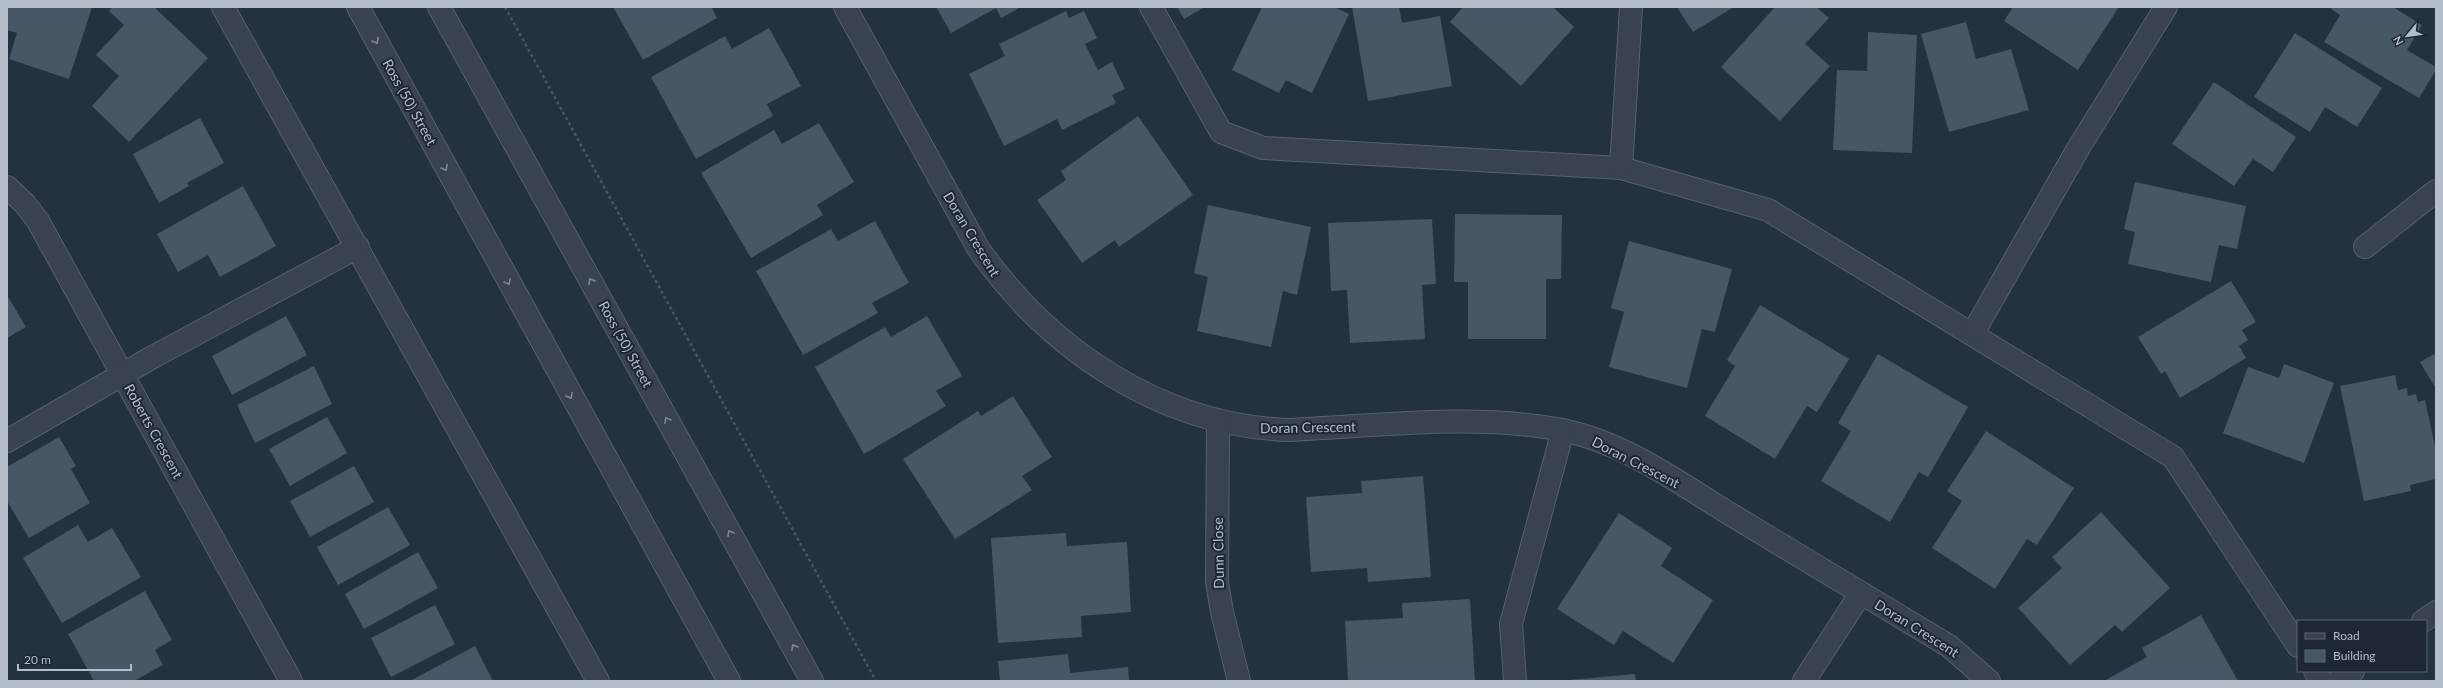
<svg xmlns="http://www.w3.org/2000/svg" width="2443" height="688" font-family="Lato,sans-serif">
  <rect width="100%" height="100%" fill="#24313f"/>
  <!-- building -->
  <g fill="#485765">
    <polygon points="7,7 92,7 69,79 9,59 17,33 7,30"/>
    <polygon points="112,7 154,7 208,58 129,142 92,106 119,76 96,55 124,25 109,11"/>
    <polygon points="613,7 715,7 712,8 717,18 643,60"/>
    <polygon points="936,7 1021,7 1001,18 996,8 951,33"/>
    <polygon points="1177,7 1205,7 1184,19"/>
    <polygon points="1262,7 1334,7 1349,14 1312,93 1286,80 1279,93 1232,70"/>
    <polygon points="1352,7 1399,7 1402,23 1440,16 1452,86 1368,101"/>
    <polygon points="1463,7 1553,7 1574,27 1521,86 1450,22"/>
    <polygon points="1677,7 1734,7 1693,32"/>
    <polygon points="1775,7 1816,7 1829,18 1805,44 1830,66 1780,121 1721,67"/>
    <polygon points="2013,7 2119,7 2078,70 2004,21"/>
    <polygon points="2332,7 2393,7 2422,25 2407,50 2436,67 2436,70 2419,98 2324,42 2340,15 2331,9"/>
    <polygon points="1066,11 1069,18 1084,11 1097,38 1085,44 1098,70 1112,62 1125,89 1112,95 1116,103 1062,130 1057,119 1004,146 969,74 1005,56 999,44"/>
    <polygon points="1966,22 1976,59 2011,49 2029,110 1949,132 1921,34"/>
    <polygon points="769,28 801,86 767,104 773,116 696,159 651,77 725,36 732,49"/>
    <polygon points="1868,32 1917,35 1912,153 1833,150 1837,70 1867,71"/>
    <polygon points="2295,33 2382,88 2357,127 2325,107 2310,132 2254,97"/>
    <polygon points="2214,82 2296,137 2273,172 2253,159 2234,186 2172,144"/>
    <polygon points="1138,116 1193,195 1119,247 1115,240 1082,263 1037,200 1066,180 1061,171"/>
    <polygon points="200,118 224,163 187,183 189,186 159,203 133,154"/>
    <polygon points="819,123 854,182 817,205 823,215 751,258 701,173 774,130 782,144"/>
    <polygon points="2135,182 2246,206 2237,249 2219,245 2211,282 2128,264 2135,232 2124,229"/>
    <polygon points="243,186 276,246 220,277 208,255 178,272 157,234"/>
    <polygon points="1208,205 1311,227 1297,295 1283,291 1271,347 1197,331 1208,277 1194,273"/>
    <polygon points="1455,214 1562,215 1561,279 1546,279 1546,339 1468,339 1468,282 1454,282"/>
    <polygon points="1432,219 1436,284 1422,285 1425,339 1350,343 1347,290 1331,291 1328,223"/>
    <polygon points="875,221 909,283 872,303 878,313 803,355 756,271 831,229 838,241"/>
    <polygon points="1629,241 1732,269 1715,332 1702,329 1687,388 1609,367 1624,312 1611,308"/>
    <polygon points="2231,281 2256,322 2242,330 2248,340 2239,346 2246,358 2180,398 2165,371 2161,374 2138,337"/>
    <polygon points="7,295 26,327 7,338"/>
    <polygon points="1760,305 1849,359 1817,412 1807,406 1775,459 1705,416 1735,366 1727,360"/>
    <polygon points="286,316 307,355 232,395 212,356"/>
    <polygon points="927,316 962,376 936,391 946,406 864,454 815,367 885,327 891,337"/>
    <polygon points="2436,353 2436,389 2420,362"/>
    <polygon points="1878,354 1968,407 1928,477 1919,472 1890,522 1821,481 1851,431 1838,423"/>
    <polygon points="2284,364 2334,383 2304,463 2223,433 2248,367 2279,378"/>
    <polygon points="314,366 332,404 255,443 237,405"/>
    <polygon points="2395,375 2398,390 2407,388 2408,396 2416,394 2418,402 2425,400 2436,451 2436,479 2410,485 2411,491 2364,501 2340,386"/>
    <polygon points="1013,396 1052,457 1022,476 1032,490 955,539 903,459 978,411 981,416"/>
    <polygon points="327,417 347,453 290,486 269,449"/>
    <polygon points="1986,431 2074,488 2037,545 2027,539 1995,589 1932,548 1962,501 1947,491"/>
    <polygon points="59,437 76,466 71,469 90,503 29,538 7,501 7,467"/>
    <polygon points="354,466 374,502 310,537 290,501"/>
    <polygon points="1423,476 1431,577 1368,582 1367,568 1311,572 1306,497 1362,493 1361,481"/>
    <polygon points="388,507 410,545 338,585 317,547"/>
    <polygon points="2101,512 2170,588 2122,632 2115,625 2070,665 2018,608 2062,568 2052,557"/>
    <polygon points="1619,513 1672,548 1661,566 1713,600 1673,663 1623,631 1614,645 1557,609"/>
    <polygon points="78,525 88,542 112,528 141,577 62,623 23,558"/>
    <polygon points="1066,533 1067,546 1127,542 1131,612 1081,616 1082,637 998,643 991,538"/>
    <polygon points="418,552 438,588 364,629 345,594"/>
    <polygon points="145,591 172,640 155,650 163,665 134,681 94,681 68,634"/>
    <polygon points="1470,599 1475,681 1348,681 1345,621 1403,618 1402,603"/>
    <polygon points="435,605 455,644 391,677 371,638"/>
    <polygon points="2201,615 2238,681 2104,681 2147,657 2142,648"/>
    <polygon points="475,646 493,681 410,681"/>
    <polygon points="1068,654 1070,673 1128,667 1129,681 1000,681 998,661"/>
    <polygon points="1635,674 1636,681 1569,681 1569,680"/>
  </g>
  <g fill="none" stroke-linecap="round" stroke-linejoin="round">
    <defs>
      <g id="minor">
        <polyline points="223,7 598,681"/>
        <polyline points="358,7 729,681"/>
        <polyline points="439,7 812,681"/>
        <path d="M845,7L978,248C1049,350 1162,426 1289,430C1379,426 1473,413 1562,430C1623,442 1678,482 1730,514C1803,558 1876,602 1949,646L1989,681"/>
        <polyline points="1151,7 1221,132 1263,148 1621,168 1768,210 2173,457 2298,646"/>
        <polyline points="1621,168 1631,7"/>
        <polyline points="7,187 25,204 38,221 291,681"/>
        <polyline points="2365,247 2436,191"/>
        <polyline points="1973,333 2079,147 2166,7"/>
        <polyline points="1218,422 1217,582 1222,612 1239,681"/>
        <polyline points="7,441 151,358 358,247"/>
        <polyline points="2423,621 2436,612"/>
        <polyline points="2315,671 2321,681"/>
        <polyline points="1515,681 1511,624 1563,430"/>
        <polyline points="1804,681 1861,593"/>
        <polyline points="2339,681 2353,671"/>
      </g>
    </defs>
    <!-- minor casing -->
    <use href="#minor" stroke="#56616d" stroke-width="24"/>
    <!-- path -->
    <polyline stroke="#445b5d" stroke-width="2.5" stroke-dasharray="3 3" stroke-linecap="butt" points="505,7 876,681"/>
    <!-- minor -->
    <use href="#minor" stroke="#38434f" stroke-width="22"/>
  </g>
  <!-- one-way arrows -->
  <defs><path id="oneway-chevron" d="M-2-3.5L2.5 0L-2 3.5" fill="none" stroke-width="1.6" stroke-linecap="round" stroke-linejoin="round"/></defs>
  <g stroke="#7c8793">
    <use href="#oneway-chevron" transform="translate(376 41) rotate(61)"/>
    <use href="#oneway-chevron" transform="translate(445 168) rotate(61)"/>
    <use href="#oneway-chevron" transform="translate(591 281) rotate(-119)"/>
    <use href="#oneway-chevron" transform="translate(508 282) rotate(61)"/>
    <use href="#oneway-chevron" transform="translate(570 396) rotate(61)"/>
    <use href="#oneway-chevron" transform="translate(667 420) rotate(-119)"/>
    <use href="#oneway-chevron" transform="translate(730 533) rotate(-119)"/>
    <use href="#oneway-chevron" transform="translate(794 647) rotate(-119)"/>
  </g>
  <g text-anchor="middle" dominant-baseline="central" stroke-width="4" stroke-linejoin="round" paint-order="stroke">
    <!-- street labels -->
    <g font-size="14" fill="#b4beca" stroke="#1d2834">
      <text transform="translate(410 102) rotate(61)">Ross (50) Street</text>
      <text transform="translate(972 234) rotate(59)">Doran Crescent</text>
      <text transform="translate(626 344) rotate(61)">Ross (50) Street</text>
      <text transform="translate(1308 427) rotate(-1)">Doran Crescent</text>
      <text transform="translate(154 431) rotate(61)">Roberts Crescent</text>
      <text transform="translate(1636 462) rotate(27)">Doran Crescent</text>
      <text transform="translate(1218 553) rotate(-91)">Dunn Close</text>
      <text transform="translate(1917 628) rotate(32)">Doran Crescent</text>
    </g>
  </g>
  <!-- border -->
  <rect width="2443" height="688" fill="none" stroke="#b4beca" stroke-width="16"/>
  <!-- legend -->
  <rect x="2297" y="620" width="130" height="52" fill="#1d2834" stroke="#596470"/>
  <rect x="2305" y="633" width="20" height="6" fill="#38434f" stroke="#596470"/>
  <text x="2333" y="640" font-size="12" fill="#b4beca">Road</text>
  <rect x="2305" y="650" width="20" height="12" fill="#485765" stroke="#596470"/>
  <text x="2333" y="660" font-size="12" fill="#b4beca">Building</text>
  <!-- north arrow -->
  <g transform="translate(2407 36) rotate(241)" stroke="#1d2834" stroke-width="3" paint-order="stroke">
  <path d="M0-3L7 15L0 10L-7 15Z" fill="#b4beca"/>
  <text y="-6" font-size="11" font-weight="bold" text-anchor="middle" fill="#b4beca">N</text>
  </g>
  <!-- scale -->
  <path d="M18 664v6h113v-6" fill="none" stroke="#b4beca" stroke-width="2"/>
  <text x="24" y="664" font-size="12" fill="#b4beca" stroke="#1d2834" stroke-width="3" paint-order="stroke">20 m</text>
</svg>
